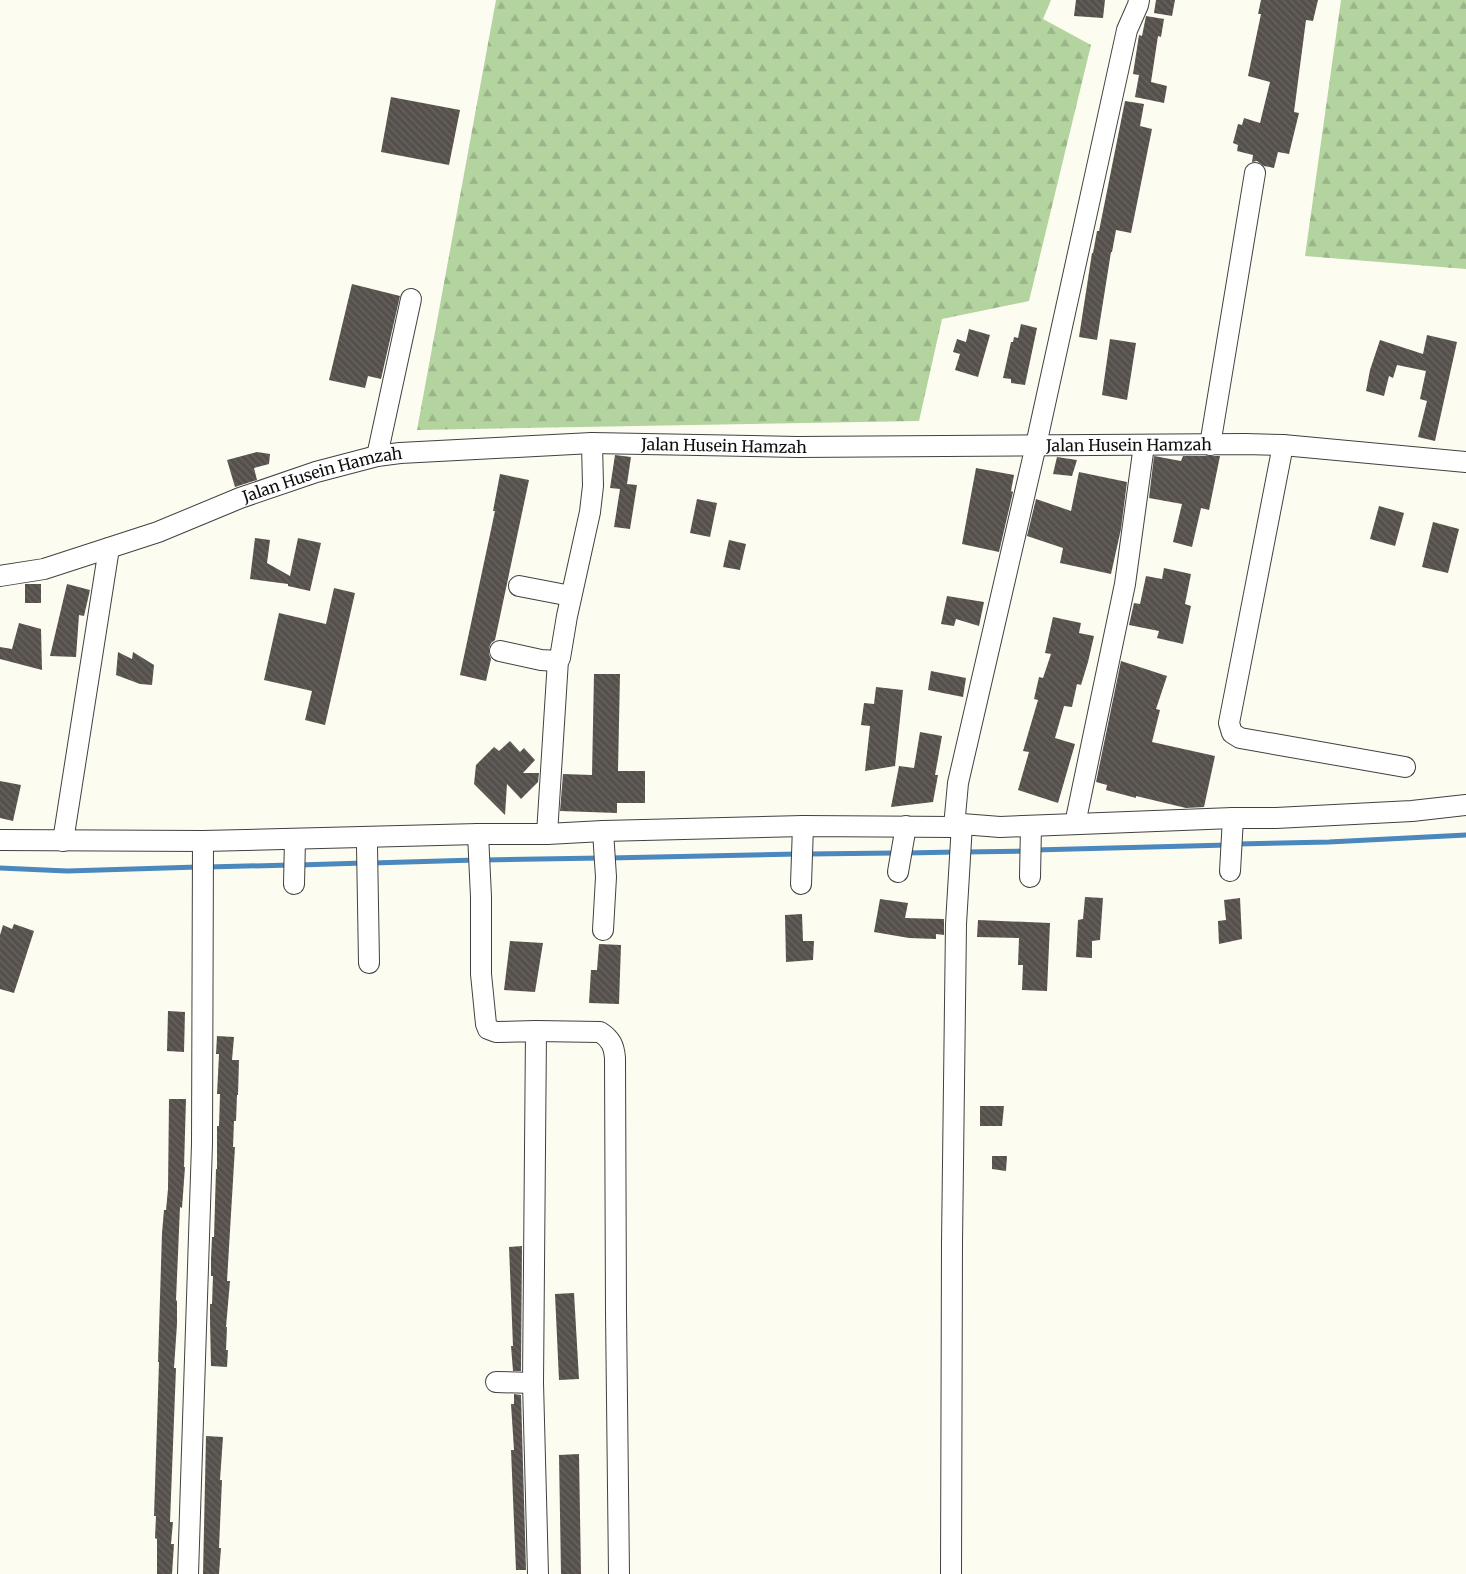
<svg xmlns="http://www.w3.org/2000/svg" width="1466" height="1574" font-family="Merriweather,serif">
  <defs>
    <pattern id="forest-firs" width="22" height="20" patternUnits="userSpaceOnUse" patternTransform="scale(1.25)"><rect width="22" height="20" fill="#b3d39f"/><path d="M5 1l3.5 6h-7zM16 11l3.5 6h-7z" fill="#99b488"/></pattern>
    <pattern id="building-back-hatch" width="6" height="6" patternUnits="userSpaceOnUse" patternTransform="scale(1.25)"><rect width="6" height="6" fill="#55504c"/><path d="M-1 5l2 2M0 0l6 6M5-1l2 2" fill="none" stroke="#696561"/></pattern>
  </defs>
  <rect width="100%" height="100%" fill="#fdfcf1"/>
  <!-- forest -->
  <g fill="url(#forest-firs)">
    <polygon points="496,0 1051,0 1043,19 1091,45 1029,301 942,319 919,421 417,430"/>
    <polygon points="1341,0 1466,0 1466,269 1305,256"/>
  </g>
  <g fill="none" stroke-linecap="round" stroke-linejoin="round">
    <!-- stream -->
    <g stroke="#4b88bd" stroke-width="5">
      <polyline points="1237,844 1329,842 1466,835"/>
      <polyline points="1034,850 1228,845"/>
      <polyline points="964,852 1026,851"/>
      <polyline points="907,853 956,852"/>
      <polyline points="807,854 896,853"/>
      <polyline points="609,858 798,854"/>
      <polyline points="484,860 601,858"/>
      <polyline points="372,863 476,860"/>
      <polyline points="299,865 363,863"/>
      <polyline points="207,867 291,865"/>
      <polyline points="0,868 67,871 198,867"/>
    </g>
  </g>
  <!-- building -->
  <g fill="url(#building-back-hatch)">
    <polygon points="1076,0 1105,0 1103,18 1074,16"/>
    <polygon points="1156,0 1175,0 1172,16 1154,13"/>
    <polygon points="1261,0 1318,0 1313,21 1306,20 1294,112 1299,113 1289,154 1278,152 1274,168 1264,166 1257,161 1252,162 1253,155 1237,151 1238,145 1233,143 1238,124 1242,125 1244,118 1260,123 1270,82 1248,76 1261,14 1258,14"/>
    <polygon points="1146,16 1164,19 1161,37 1158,36 1151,82 1167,86 1164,103 1135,97 1139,75 1133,74 1139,35 1142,36"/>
    <polygon points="391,97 460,110 449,165 381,152"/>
    <polygon points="1125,101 1144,104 1140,126 1152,129 1131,233 1116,230 1112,252 1111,252 1097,340 1079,337 1092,253 1093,253 1097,231 1099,231"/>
    <polygon points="352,284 400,296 381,379 368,376 365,388 329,380"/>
    <polygon points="1021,324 1037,328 1025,385 1011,383 1011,379 1003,378 1011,342 1013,342 1014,337 1018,338"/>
    <polygon points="969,329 990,335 978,377 955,370 960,354 953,352 957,339 966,342"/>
    <polygon points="1427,335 1457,342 1435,441 1418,437 1427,401 1420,399 1426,371 1397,365 1393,378 1389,376 1384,396 1366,391 1370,370 1380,340 1423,354"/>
    <polygon points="1110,339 1136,343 1127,400 1102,395"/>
    <polygon points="257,452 270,454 269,464 254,468 257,480 235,487 227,460"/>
    <polygon points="615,455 631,457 627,484 637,485 630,529 614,527 620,489 610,488"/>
    <polygon points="1154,456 1181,461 1183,456 1220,456 1209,510 1201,508 1192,547 1173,542 1182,504 1149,498"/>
    <polygon points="1057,457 1077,460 1072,476 1053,474"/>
    <polygon points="976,468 1014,475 1011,491 1013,492 999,552 962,544"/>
    <polygon points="1079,472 1127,482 1121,529 1111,574 1060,563 1063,548 1027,536 1036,499 1071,511"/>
    <polygon points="500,474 529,480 495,640 491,643 489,648 489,654 491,659 486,681 460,675 495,511 493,511"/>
    <polygon points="697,499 717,503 710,537 690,533"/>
    <polygon points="1379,506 1404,513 1395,546 1370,539"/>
    <polygon points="1433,522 1459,529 1448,573 1422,567"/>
    <polygon points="255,538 270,540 267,563 290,576 298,538 321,543 310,591 288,586 288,584 250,579"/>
    <polygon points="729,540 746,544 740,570 723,567"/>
    <polygon points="1164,568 1191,574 1185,604 1191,606 1183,644 1157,638 1159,631 1129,625 1134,603 1140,604 1146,576 1162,579"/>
    <rect x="25" y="584" width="16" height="19"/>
    <polygon points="67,584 90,590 84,616 79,615 76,657 50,656"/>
    <polygon points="334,588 355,593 325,725 305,720 312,691 264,680 279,613 326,624"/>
    <polygon points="947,596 984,602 979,626 956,619 954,626 941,624"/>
    <polygon points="1053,617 1081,623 1079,633 1094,636 1088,662 1081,685 1077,684 1072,707 1064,706 1055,738 1075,744 1058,803 1018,790 1029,752 1023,751 1038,700 1034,699 1039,677 1043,678 1051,654 1045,653"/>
    <polygon points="19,623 41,629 42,670 0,659 0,647 12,649"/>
    <polygon points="118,652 132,659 133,652 154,665 152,685 140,684 116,675"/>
    <polygon points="1121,661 1167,676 1156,709 1160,710 1152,742 1215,756 1204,807 1186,808 1136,796 1136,798 1106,790 1107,785 1096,782"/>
    <polygon points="931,671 966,678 963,697 928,690"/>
    <polygon points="594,674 620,674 618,771 645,771 645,803 617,803 617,813 560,811 563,774 592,775"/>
    <polygon points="876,687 903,690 895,766 865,771 870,726 861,725 864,703 874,704"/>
    <polygon points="920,732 942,736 935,775 938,775 933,802 891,807 899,766 914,768"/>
    <polygon points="510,741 520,752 524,748 535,760 523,773 539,773 538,782 521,799 507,784 505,815 474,784 476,765 494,747 499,751"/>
    <polygon points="0,781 21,785 13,821 0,818"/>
    <polygon points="1085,897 1103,898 1100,940 1092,941 1092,958 1076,957 1078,920 1083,919"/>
    <polygon points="1240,898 1242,939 1219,944 1218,921 1226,920 1224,900"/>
    <polygon points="880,899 908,903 905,918 944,919 944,935 936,934 936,939 909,938 874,932"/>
    <polygon points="802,914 803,941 814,941 813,960 786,962 785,915"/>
    <polygon points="978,920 1050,923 1047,991 1022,990 1023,965 1018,965 1019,938 977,937"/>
    <polygon points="14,924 34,931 14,993 0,989 0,935 3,925 12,929"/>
    <polygon points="510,941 543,943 535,992 504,990"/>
    <polygon points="599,944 621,945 619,1004 589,1003 591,970 597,970"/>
    <polygon points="168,1011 185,1012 184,1052 167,1051"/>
    <polygon points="217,1036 234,1037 232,1060 239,1060 238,1095 237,1095 236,1121 234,1121 233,1147 235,1147 227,1281 230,1281 226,1327 227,1327 226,1350 228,1350 227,1367 211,1366 210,1321 210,1304 212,1304 213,1276 211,1276 211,1259 212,1237 214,1237 216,1169 217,1169 217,1126 219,1126 220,1094 217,1094 219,1054 216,1054"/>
    <polygon points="169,1099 186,1099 184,1167 185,1167 182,1208 180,1207 176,1300 177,1301 177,1324 174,1368 176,1368 170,1522 173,1522 171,1544 174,1544 172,1574 157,1574 157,1539 155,1538 156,1516 154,1516 159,1362 158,1362 162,1233 164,1210 166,1210 168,1189"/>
    <polygon points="980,1106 1004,1106 1002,1126 980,1126"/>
    <polygon points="992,1156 1007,1156 1006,1171 992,1169"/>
    <polygon points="522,1246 521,1371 513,1371 511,1346 513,1346 509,1247"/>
    <polygon points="574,1293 579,1379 559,1380 555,1294"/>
    <polygon points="514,1394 521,1395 526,1570 516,1570 511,1450 514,1450 511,1404 514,1404"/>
    <polygon points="206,1436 223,1437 220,1480 222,1480 221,1503 219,1548 221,1548 219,1574 203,1574"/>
    <polygon points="579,1454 581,1574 561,1574 559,1455"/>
  </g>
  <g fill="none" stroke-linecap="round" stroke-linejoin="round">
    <defs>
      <g id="minor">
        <polyline points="1210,445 1255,173"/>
        <polyline points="1283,445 1229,723 1232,733 1240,738 1405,767"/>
        <polyline points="377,456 411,299"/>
        <path id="s1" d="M0,576L44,569L158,532L240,498L316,472L377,456L400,453L592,443L797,447L1245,444L1283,445L1466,462"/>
        <polyline points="519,586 571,596"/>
        <polyline points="500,651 541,660 557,661 560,658 567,616 590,512 593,486 592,443"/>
        <polyline points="1075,824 1125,584 1144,445"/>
        <polyline points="954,827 958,783 1036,445 1127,30 1138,5 1139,0"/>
        <polyline points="603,831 606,877 603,930"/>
        <polyline points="478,834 481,897 481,974 486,1024 488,1029 496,1032 536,1031 533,1383 538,1574"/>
        <polyline points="547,834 558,660"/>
        <polyline points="368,838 367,846 369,963"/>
        <polyline points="0,840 203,841 478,834 547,834 603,831 803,826 954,827 962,824 1000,827 1233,818 1276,818 1412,811 1466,805"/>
        <polyline points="63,841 109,548"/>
        <polyline points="1230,871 1233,818"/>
        <polyline points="898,872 906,826"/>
        <polyline points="1030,877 1031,826"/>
        <polyline points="294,884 295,839"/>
        <polyline points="801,884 803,826"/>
        <path d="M536,1031L600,1032C611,1039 614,1046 615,1058L616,1312L619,1574"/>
        <polyline points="496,1382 533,1383"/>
        <polyline points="188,1574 202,1144 203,841"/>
        <polyline points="951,1574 952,1243 956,924 962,824"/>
      </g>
    </defs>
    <!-- minor casing -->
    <use href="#minor" stroke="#414141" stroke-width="22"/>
    <!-- minor -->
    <use href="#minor" stroke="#fff" stroke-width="20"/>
  </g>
  <g text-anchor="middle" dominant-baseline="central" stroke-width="5" stroke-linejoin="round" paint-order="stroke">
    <!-- street labels -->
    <g font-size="16" fill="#0e0e0e" stroke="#fff">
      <text stroke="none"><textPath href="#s1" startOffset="744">Jalan Husein Hamzah</textPath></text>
      <text stroke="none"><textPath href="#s1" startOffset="1149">Jalan Husein Hamzah</textPath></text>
      <text stroke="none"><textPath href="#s1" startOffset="339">Jalan Husein Hamzah</textPath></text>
    </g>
  </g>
</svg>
